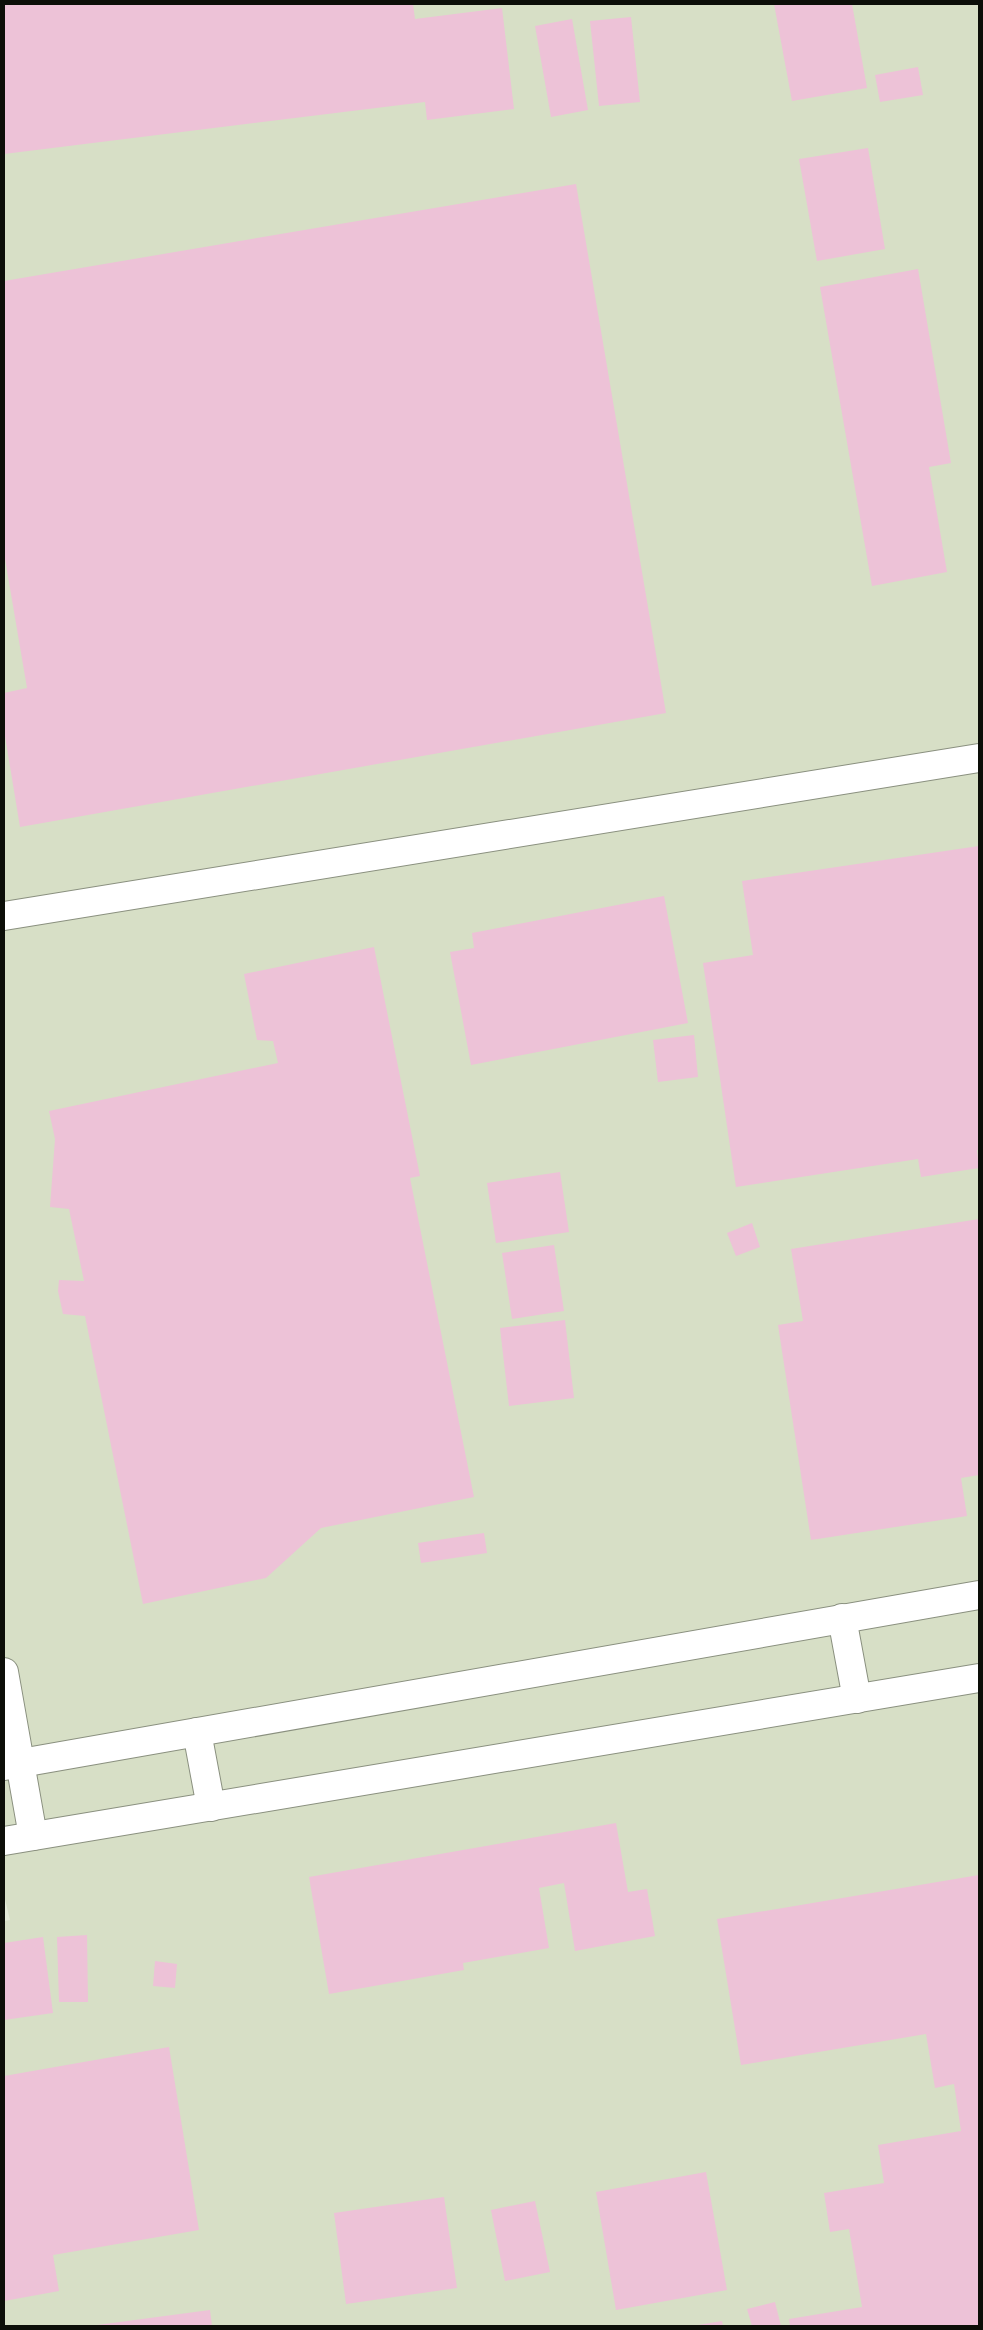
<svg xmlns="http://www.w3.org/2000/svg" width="983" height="2330" font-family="'Times New Roman',serif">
  <rect width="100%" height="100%" fill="#e4ebd8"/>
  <!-- built -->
  <polygon fill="#d7dfc6" points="4,4 979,4 979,2326 4,2326 4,1921 10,1920 4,1895"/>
  <!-- building -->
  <g fill="#edc2d7">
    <polygon points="4,4 413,4 415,19 502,8 514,109 427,120 425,102 4,154"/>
    <polygon points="774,4 852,4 867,88 792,101"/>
    <polygon points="631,17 640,102 599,106 590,21"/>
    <polygon points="572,19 588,110 551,117 535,26"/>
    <polygon points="918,67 923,95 880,102 875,75"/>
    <polygon points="868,148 885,249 817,261 799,159"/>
    <polygon points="576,184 666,713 20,827 4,730 4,693 27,688 4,553 4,281"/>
    <polygon points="918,269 951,463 929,467 947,572 872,586 820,287"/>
    <polygon points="979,846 979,1150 977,1150 979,1168 921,1177 918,1159 736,1187 703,963 753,955 742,881"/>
    <polygon points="664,896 688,1023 471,1065 450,952 474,948 472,933"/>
    <polygon points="374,947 420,1176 410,1178 474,1497 321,1528 266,1578 143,1604 85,1316 63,1314 58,1291 59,1280 84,1281 69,1209 50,1207 55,1139 49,1111 278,1063 273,1041 257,1040 244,974"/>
    <polygon points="694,1035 698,1077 658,1082 653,1040"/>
    <polygon points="560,1172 569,1232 496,1243 487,1183"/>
    <polygon points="979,1219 979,1475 961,1478 967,1516 811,1540 778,1325 803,1321 791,1249"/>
    <polygon points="752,1223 760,1247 736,1256 727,1233"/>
    <polygon points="554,1245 564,1311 512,1319 502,1253"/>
    <polygon points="565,1320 574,1398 509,1406 500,1328"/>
    <polygon points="484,1533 487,1553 421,1563 418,1543"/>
    <polygon points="616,1823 628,1892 647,1889 655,1936 575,1951 564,1883 539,1888 549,1948 463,1963 464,1970 329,1994 309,1877"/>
    <polygon points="979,1875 979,2326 790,2326 789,2319 862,2307 849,2229 830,2232 824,2193 884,2183 878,2145 961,2131 954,2084 935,2088 926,2034 741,2065 717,1919"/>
    <polygon points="87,1935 88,2002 59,2002 57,1937"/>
    <polygon points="43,1937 53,2013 4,2020 4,1943"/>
    <polygon points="155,1961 177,1964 175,1988 153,1986"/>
    <polygon points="169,2047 199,2230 53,2255 59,2291 4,2301 4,2076"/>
    <polygon points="706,2172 727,2290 616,2310 596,2192"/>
    <polygon points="444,2197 457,2288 346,2304 334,2213"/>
    <polygon points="535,2201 550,2272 505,2281 491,2210"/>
    <polygon points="775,2302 781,2326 752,2326 747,2309"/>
    <polygon points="210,2310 212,2326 97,2326 97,2325"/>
    <polygon points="722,2321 723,2326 698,2326 698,2325"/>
  </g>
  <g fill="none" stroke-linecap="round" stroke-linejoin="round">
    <defs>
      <g id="street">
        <polyline points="4,916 979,758"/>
        <polyline points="842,1618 857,1699"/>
        <polyline points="4,1672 33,1836"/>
        <polyline points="197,1732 211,1807"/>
        <polyline points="4,1766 979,1595"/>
        <polyline points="4,1841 979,1678"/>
      </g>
    </defs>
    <!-- street casing -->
    <use href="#street" stroke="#8a907f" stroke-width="30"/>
    <!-- street -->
    <use href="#street" stroke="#fff" stroke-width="28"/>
  </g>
  <!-- border -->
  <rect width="983" height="2330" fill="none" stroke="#0c0e08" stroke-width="10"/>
</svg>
